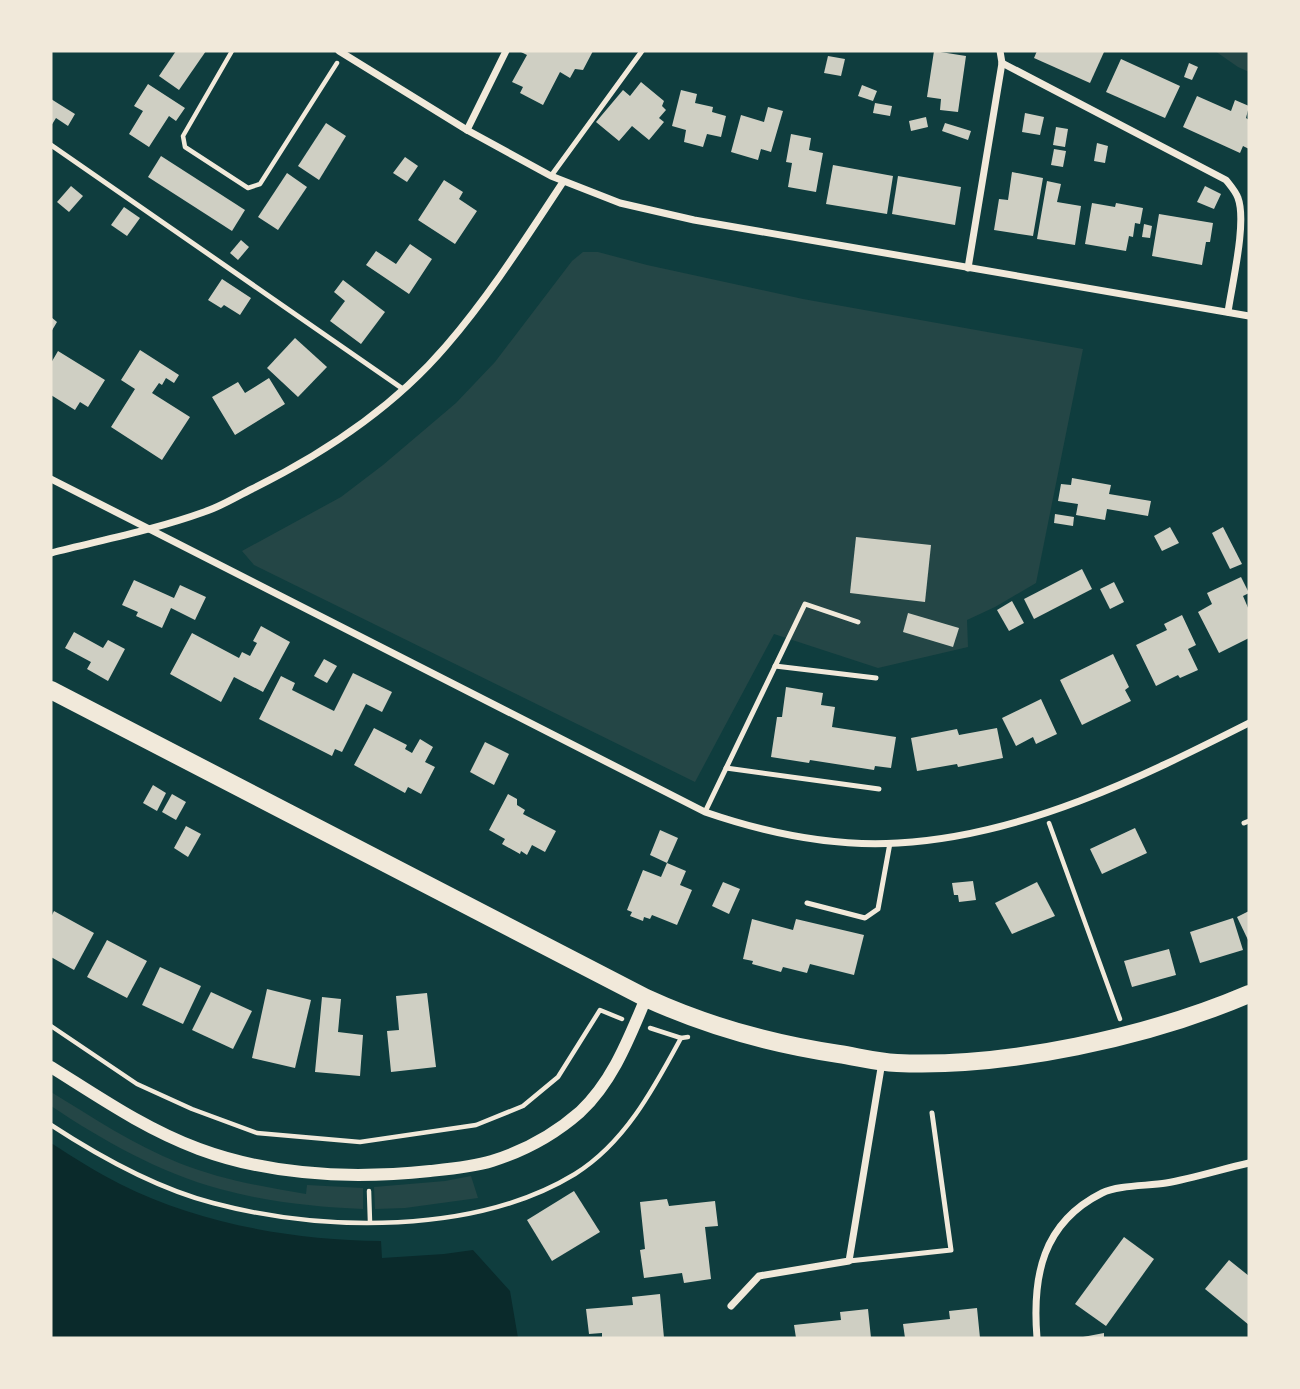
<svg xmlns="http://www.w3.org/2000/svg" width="1300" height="1389" font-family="'DM Sans',sans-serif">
  <rect width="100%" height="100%" fill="#0f3d3e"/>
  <!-- green -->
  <g fill="#244646">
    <polygon points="1215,51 1249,51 1249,72 1238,67"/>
    <polygon points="583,252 598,252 647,265 803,299 1083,349 1036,583 995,607 967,620 968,647 878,668 774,634 695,782 254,565 242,551 341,497 383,465 456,403 495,362 572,261"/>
    <path d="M51,1092C92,1117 134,1145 179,1163C219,1179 263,1187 306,1194L307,1185L363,1188V1209C315,1207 267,1202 220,1189C160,1173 102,1140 51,1106Z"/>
    <polygon points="471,1176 478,1198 405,1208 375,1209 374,1187 445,1181"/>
  </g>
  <!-- water -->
  <path fill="#0a2a2b" d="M51,1143C73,1157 96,1172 120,1184C200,1224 293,1240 381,1241L382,1258L444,1254L473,1250L510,1291L518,1338H51Z"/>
  <!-- building -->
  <g fill="#cfcfc3">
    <polygon points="176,51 206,51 179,90 159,76"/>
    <polygon points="519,51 593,51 583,70 575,69 570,78 560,72 543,105 520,93 523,87 512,82 527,55"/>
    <polygon points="934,51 966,56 958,112 940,110 941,99 927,97"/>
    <polygon points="1037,51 1102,51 1104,52 1090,83 1034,58"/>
    <polygon points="828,56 845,59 841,76 824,73"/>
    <polygon points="1121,59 1180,86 1165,118 1106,92"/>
    <polygon points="1189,63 1198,67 1192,80 1184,77"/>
    <polygon points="641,82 664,101 662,106 666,110 659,118 664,122 649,140 632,126 619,141 596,122 623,90 630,96"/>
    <polygon points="148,84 185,108 176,121 169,116 149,147 129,134 143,111 134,106"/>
    <polygon points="862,85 877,91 873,101 858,96"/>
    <polygon points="681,90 697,94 695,103 713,107 712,112 726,116 721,137 707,134 703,147 684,142 686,130 672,126"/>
    <polygon points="1197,96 1231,111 1235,100 1249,106 1246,118 1249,120 1249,149 1243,146 1240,153 1183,127"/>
    <polygon points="51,99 75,114 68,126 56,118 51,126"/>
    <polygon points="875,103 892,106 890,116 873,113"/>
    <polygon points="768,107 783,111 771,152 761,149 758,160 731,152 741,115 764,122"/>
    <polygon points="1025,113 1044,117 1040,135 1022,132"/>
    <polygon points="926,117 928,127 911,131 909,121"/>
    <polygon points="326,123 346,136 319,180 298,166"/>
    <polygon points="945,123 971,131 968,140 942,131"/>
    <polygon points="1056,127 1068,129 1065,147 1053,145"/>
    <polygon points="791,134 811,138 809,150 823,153 816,192 788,187 792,163 786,162"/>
    <polygon points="1097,143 1108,146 1105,163 1094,161"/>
    <polygon points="1054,149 1066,151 1063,167 1051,165"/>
    <polygon points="161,156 245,210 232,231 148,177"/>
    <polygon points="405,157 418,166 407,182 393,173"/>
    <polygon points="833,165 893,176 887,214 826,204"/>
    <polygon points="1012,172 1043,178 1033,236 994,230 999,199 1008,200"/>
    <polygon points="287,173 307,187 278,230 258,217"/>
    <polygon points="898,176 961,187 955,225 892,214"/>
    <polygon points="444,180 463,192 459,199 477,211 455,244 418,220"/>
    <polygon points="1047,181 1061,184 1057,202 1081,206 1075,245 1037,239"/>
    <polygon points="71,186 83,196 69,212 57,202"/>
    <polygon points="1205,186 1221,194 1214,209 1197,202"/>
    <polygon points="1092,203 1115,207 1116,203 1143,208 1140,224 1135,223 1133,237 1129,236 1126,251 1085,244"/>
    <polygon points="124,207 140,218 127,236 111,225"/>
    <polygon points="1159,214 1213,223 1210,242 1206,242 1202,265 1152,256"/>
    <polygon points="1144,224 1152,226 1150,238 1142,237"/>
    <polygon points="241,240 249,247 238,260 230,253"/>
    <polygon points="410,244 432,259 409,294 366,265 376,251 396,264"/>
    <polygon points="222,279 251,298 240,315 224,305 221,308 208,300"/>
    <polygon points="343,280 385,312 361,344 330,321 345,301 334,292"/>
    <polygon points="51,317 57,322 51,332"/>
    <polygon points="295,338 327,367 298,397 267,368"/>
    <polygon points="140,350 179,375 174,383 166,378 162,385 159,383 152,393 190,417 162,460 111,427 135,389 121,380"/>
    <polygon points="58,351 105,380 88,407 80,402 75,410 51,395 51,363"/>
    <polygon points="269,378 285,404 235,435 212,397 238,382 245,393"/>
    <polygon points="1072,478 1111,485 1109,494 1151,501 1148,516 1107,509 1105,520 1076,515 1078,504 1058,501 1061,484 1071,485"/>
    <polygon points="1055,514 1074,517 1073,526 1054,523"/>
    <polygon points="1170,527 1179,543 1162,551 1154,536"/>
    <polygon points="1223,527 1242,564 1230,569 1212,533"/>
    <polygon points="856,537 931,545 925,602 850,593"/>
    <polygon points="1082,569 1092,589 1034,619 1024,599"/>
    <polygon points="1241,577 1249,593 1243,596 1249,610 1249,638 1219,653 1198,612 1212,604 1207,593"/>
    <polygon points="134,580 174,598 180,585 206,597 195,620 171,608 162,628 136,616 138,612 122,605"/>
    <polygon points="1114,582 1124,602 1110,609 1100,589"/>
    <polygon points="1012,601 1024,623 1009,631 997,610"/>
    <polygon points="908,613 959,628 953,647 903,632"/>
    <polygon points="1182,615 1196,645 1188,649 1198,670 1180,678 1178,675 1156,686 1136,645 1167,630 1164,624"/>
    <polygon points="261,626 290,642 263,692 234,677 221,702 170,674 192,633 239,658 242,652 250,656 257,643 253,641"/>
    <polygon points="74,632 103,648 108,640 125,649 108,681 87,669 91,662 65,648"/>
    <polygon points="1113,654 1129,687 1125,690 1131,701 1082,725 1060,680"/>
    <polygon points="324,659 337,666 327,683 314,676"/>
    <polygon points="353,673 392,692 382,712 366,704 342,752 335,749 332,756 259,719 281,676 295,683 292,690 334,711"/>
    <polygon points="786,687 823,693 821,705 835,707 832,727 896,737 891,768 875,766 874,770 810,760 809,763 771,757 777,717 782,717"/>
    <polygon points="1041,699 1057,734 1036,744 1033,737 1016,746 1002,718"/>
    <polygon points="374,728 407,745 405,749 412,753 420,739 433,747 425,762 435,767 421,794 408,787 405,793 354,765"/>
    <polygon points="997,728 1003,758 958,767 957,764 917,771 911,738 957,729 959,735"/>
    <polygon points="485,742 509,754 494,785 470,772"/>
    <polygon points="153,785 166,793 157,811 143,803"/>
    <polygon points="172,794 186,802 176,820 162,812"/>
    <polygon points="508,794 517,799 517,805 525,810 523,814 556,831 545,852 532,845 527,855 521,851 520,854 502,844 505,839 489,830"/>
    <polygon points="186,826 201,834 188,857 174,848"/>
    <polygon points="1135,828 1147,853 1102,874 1090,849"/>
    <polygon points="660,830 678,838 667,863 650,855"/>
    <polygon points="667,863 686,871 680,885 692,890 677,925 652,915 650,919 644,917 643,921 630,916 632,912 627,910 643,870 661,877"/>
    <polygon points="973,881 976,900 959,902 958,895 954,895 952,883"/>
    <polygon points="723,882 740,889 729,914 712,906"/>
    <polygon points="1037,882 1055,916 1012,934 995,903"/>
    <polygon points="54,911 94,933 74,970 51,957 51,917"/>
    <polygon points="1249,911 1249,942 1237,917"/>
    <polygon points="1233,918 1243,950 1200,963 1190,932"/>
    <polygon points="752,919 793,930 796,919 864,935 854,975 810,964 807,973 783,967 781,972 752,964 753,961 743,959"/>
    <polygon points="107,940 147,961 127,998 87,977"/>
    <polygon points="1169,949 1176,975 1132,987 1124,961"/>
    <polygon points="160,967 201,986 183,1024 142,1005"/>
    <polygon points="267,989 311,1000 295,1068 252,1058"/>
    <polygon points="211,992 252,1011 233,1049 192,1030"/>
    <polygon points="427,993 436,1067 391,1072 387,1031 399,1030 396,996"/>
    <polygon points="322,997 341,999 338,1032 363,1035 360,1076 315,1072"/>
    <polygon points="574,1191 600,1232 552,1261 527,1220"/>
    <polygon points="667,1199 669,1206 715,1201 718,1226 705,1227 711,1279 684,1283 682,1273 644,1278 640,1250 645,1249 640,1202"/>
    <polygon points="1124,1237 1154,1259 1106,1326 1075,1304"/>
    <polygon points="1229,1260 1249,1276 1249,1325 1205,1289"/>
    <polygon points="660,1294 664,1338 602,1338 602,1333 589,1334 586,1309 633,1305 632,1297"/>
    <polygon points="977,1308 980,1338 905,1338 903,1324 950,1319 949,1311"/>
    <polygon points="868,1309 871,1338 796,1338 794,1325 841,1320 840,1312"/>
    <polygon points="1104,1333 1104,1338 1083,1338 1083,1337"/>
  </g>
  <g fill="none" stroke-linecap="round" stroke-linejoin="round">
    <!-- path -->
    <g stroke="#f1e9da" stroke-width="4.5">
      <polyline points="232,51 183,136 185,147 248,188 260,184 337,63"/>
      <polyline points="1049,823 1120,1019"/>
      <polyline points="51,1026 137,1084 192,1109 257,1133 360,1142 476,1125 523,1106 558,1077 600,1010 622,1019"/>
      <polyline points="650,1028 681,1038 688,1037"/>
      <path d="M51,1125C100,1157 155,1188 213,1203C323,1232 475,1235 575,1174C625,1143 654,1088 681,1038"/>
      <polyline points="369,1191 370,1222"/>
    </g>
    <!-- service -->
    <g stroke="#f1e9da" stroke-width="5">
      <polyline points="51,145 403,389"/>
      <polyline points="551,176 642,51"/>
      <polyline points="775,666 876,678"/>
      <polyline points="726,768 879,789"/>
      <polyline points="705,812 805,604 858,622"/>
      <polyline points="1244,823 1249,821"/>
      <polyline points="807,903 865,918 878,909 890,843"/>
      <polyline points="849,1261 951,1250 932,1113"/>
    </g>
    <!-- minor -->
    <g stroke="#f1e9da" stroke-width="7">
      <polyline points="339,51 467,130 551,176 620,203 694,220 1249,316"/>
      <path d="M1002,63L1226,180C1230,185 1236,192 1238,198C1247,222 1232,284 1228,312"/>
      <polyline points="467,130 506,51"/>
      <polyline points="968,268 1002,63 1000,51"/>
      <path d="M51,479L705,812C766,833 833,847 898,843C1023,836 1140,778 1249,723"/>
      <path d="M51,553C102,540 154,530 204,512C220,507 236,497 252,489C323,454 394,407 446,346C490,295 526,238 563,182"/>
      <polyline points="731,1306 759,1276 849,1261 882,1062"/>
      <path d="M1037,1338C1032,1277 1042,1223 1102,1193C1118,1185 1148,1186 1166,1183C1194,1178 1222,1169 1249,1163"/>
    </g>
    <!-- tertiary -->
    <path stroke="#f1e9da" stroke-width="12" d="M51,1067C99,1097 145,1129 199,1149C272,1176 353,1179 430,1171C450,1169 473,1167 492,1161C524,1151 555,1134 580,1112C613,1081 629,1038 646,998"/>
    <!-- primary -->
    <path stroke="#f1e9da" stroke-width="18" d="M51,690L646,998C707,1026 772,1044 839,1054C858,1057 877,1062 897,1063C1007,1068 1148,1037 1249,994"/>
  </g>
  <!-- border -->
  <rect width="1300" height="1389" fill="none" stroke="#f1e9da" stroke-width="105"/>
</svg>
